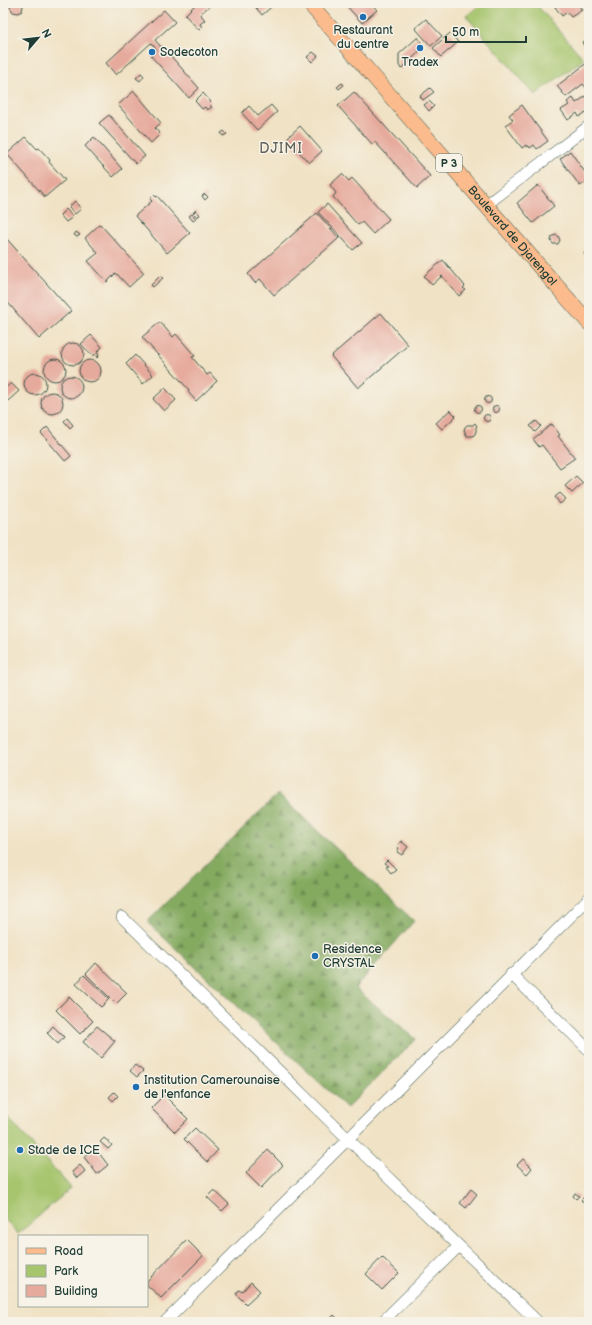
<svg xmlns="http://www.w3.org/2000/svg" width="592" height="1325" font-family="'Balsamiq Sans',sans-serif">
  <defs>
    <pattern id="forest-firs" width="22" height="20" patternUnits="userSpaceOnUse"><rect width="22" height="20" fill="#84aa60"/><path d="M5 1l3.5 6h-7zM16 11l3.5 6h-7z" fill="#6b8c50"/></pattern>
  </defs>
  <rect width="100%" height="100%" fill="#f7f3e8"/>
  <filter id="ink" filterUnits="userSpaceOnUse"><feTurbulence type="fractalNoise" baseFrequency=".025" numOctaves="2"/><feDisplacementMap in="SourceGraphic" scale="8" xChannelSelector="R" yChannelSelector="G"/><feConvolveMatrix kernelMatrix="1 2 1 2 8 2 1 2 1" color-interpolation-filters="sRGB"/></filter>
  <filter id="wash" filterUnits="userSpaceOnUse"><feTurbulence type="fractalNoise" baseFrequency=".012" numOctaves="4" result="noise"/><feDisplacementMap in="SourceGraphic" scale="16" xChannelSelector="R" yChannelSelector="G"/><feGaussianBlur stdDeviation="0.9" result="paint"/><feColorMatrix in="noise" values="0 0 0 0 0 0 0 0 0 0 0 0 0 0 0 0 0 1.4 0 .05"/><feComposite in="paint" operator="in"/></filter>
  <g filter="url(#wash)">
    <rect width="100%" height="100%" fill="#f0e2c5"/>
    <!-- forest -->
    <polygon fill="url(#forest-firs)" stroke="#52744a" points="278,794 414,921 355,988 416,1039 347,1108 147,922"/>
    <!-- park -->
    <g fill="#a6c56d" stroke="#628150">
      <polygon points="483,3 535,3 584,59 535,95 466,16"/>
      <polygon points="3,1112 71,1188 18,1234 3,1217"/>
    </g>
    <g id="blocks">
      <!-- building -->
      <g fill="#e6aa9d">
        <polygon points="11,3 22,3 23,6 22,11 18,13 13,12 10,7"/>
        <polygon points="197,3 213,3 200,14 205,20 200,24 202,27 199,30 185,15"/>
        <polygon points="252,3 276,3 262,15"/>
        <polygon points="346,3 371,3 377,10 362,23 345,4"/>
        <polygon points="562,3 577,3 582,10 571,17 567,12 562,16 555,7"/>
        <polygon points="164,10 175,22 155,40 161,47 162,46 199,88 189,98 151,56 157,50 151,43 116,75 106,63"/>
        <polygon points="426,19 442,36 431,46 415,28"/>
        <polygon points="450,33 458,42 441,57 433,48"/>
        <polygon points="418,37 421,43 418,53 401,69 399,65 399,54"/>
        <polygon points="589,37 589,51 582,43"/>
        <polygon points="313,52 318,56 312,62 307,57"/>
        <polygon points="588,62 589,89 588,90 583,84 566,97 557,86"/>
        <polygon points="141,73 144,76 140,81 136,78"/>
        <polygon points="342,83 344,85 339,89 337,87"/>
        <polygon points="430,88 434,92 423,100 420,96"/>
        <polygon points="134,91 161,123 155,128 160,134 151,143 118,105"/>
        <polygon points="354,92 430,176 417,188 375,142 372,144 338,106"/>
        <polygon points="203,93 211,102 209,104 212,107 207,110 205,107 202,109 195,101"/>
        <polygon points="589,94 589,110 579,117 577,113 568,120 561,110 569,105 567,102 573,98 576,103"/>
        <polygon points="429,101 434,106 429,111 424,105"/>
        <polygon points="271,105 277,112 257,130 242,113 249,106 258,116"/>
        <polygon points="522,105 548,141 537,149 534,145 530,148 529,146 527,147 526,145 522,148 505,125 513,120 509,115"/>
        <polygon points="109,115 145,156 136,164 99,123"/>
        <polygon points="300,126 322,151 309,163 287,138"/>
        <polygon points="224,131 227,134 223,136 221,133"/>
        <polygon points="26,137 37,149 39,148 50,160 49,162 65,180 45,197 7,154"/>
        <polygon points="94,137 122,169 113,177 85,146"/>
        <polygon points="570,151 589,178 589,180 580,186 560,159"/>
        <polygon points="3,154 7,159 5,162 3,160"/>
        <polygon points="342,174 349,181 352,178 389,219 373,234 362,222 358,225 333,197 336,193 330,185"/>
        <polygon points="538,185 554,206 533,223 517,203"/>
        <polygon points="205,194 208,197 205,200 202,196"/>
        <polygon points="154,195 156,197 157,196 190,233 167,253 135,216 152,201 150,199"/>
        <polygon points="75,201 81,209 75,214 69,207"/>
        <polygon points="327,204 362,243 353,250 318,212"/>
        <polygon points="66,209 73,217 66,222 60,215"/>
        <polygon points="196,210 200,215 197,217 193,213"/>
        <polygon points="317,213 339,238 274,295 260,279 255,283 248,274"/>
        <polygon points="192,214 196,219 193,221 189,216"/>
        <polygon points="100,224 144,273 129,287 116,273 107,282 88,261 98,253 85,238"/>
        <polygon points="76,232 80,235 77,237 74,235"/>
        <polygon points="555,235 558,236 560,240 558,244 553,244 551,241 552,237"/>
        <polygon points="6,238 71,311 39,339 3,297 3,240"/>
        <polygon points="589,250 589,262 584,253"/>
        <polygon points="443,260 465,286 463,288 466,290 459,296 442,276 432,285 424,276"/>
        <polygon points="160,276 163,278 153,287 151,285"/>
        <polygon points="381,313 408,345 358,388 331,356"/>
        <polygon points="160,322 173,337 176,334 195,356 192,357 207,375 210,373 217,381 196,401 188,392 189,390 142,337"/>
        <polygon points="91,335 102,347 97,352 99,356 97,358 95,354 92,356 81,344"/>
        <circle cx="73" cy="354" r="11"/>
        <polygon points="135,355 153,375 143,384 126,364"/>
        <circle cx="55" cy="370" r="11"/>
        <circle cx="90" cy="371" r="11"/>
        <circle cx="35" cy="384" r="11"/>
        <circle cx="71" cy="387" r="11"/>
        <polygon points="11,383 19,391 8,401 3,395 3,390"/>
        <polygon points="165,388 176,400 164,411 153,399"/>
        <circle cx="52" cy="403" r="11"/>
        <circle cx="488" cy="400" r="3.5"/>
        <circle cx="496" cy="409" r="3.5"/>
        <circle cx="478" cy="409" r="3.5"/>
        <polygon points="450,410 456,416 442,429 436,423"/>
        <circle cx="487" cy="418" r="3.5"/>
        <polygon points="67,418 73,425 70,428 64,421"/>
        <polygon points="536,421 541,426 535,432 530,426"/>
        <polygon points="475,423 477,426 476,427 476,431 475,434 473,436 467,436 464,430 465,427 467,425 473,425"/>
        <polygon points="552,424 560,435 558,436 575,458 560,468 542,445 539,447 533,439"/>
        <polygon points="47,427 71,456 65,461 41,433"/>
        <polygon points="576,476 583,483 572,493 565,486"/>
        <polygon points="560,493 566,499 560,504 555,497"/>
        <polygon points="401,841 408,847 402,855 397,852 399,848 397,846"/>
        <polygon points="387,860 396,869 391,873 386,867 388,866 384,863"/>
        <polygon points="96,963 127,993 116,1004 86,974"/>
        <polygon points="84,975 109,999 101,1007 76,984"/>
        <polygon points="69,997 93,1021 80,1034 56,1010"/>
        <polygon points="53,1026 64,1037 58,1044 47,1033"/>
        <polygon points="97,1026 115,1041 101,1058 83,1042"/>
        <polygon points="135,1065 143,1071 137,1077 130,1071"/>
        <polygon points="114,1092 118,1096 113,1101 109,1097"/>
        <polygon points="164,1095 188,1119 175,1132 151,1108"/>
        <polygon points="195,1128 218,1150 207,1162 184,1139"/>
        <polygon points="104,1138 112,1145 108,1149 100,1142"/>
        <polygon points="95,1148 108,1165 97,1174 84,1157"/>
        <polygon points="268,1150 283,1165 261,1188 246,1173"/>
        <polygon points="523,1159 532,1168 527,1174 517,1165"/>
        <polygon points="80,1165 85,1171 77,1178 72,1172"/>
        <polygon points="471,1189 477,1194 466,1208 460,1203"/>
        <polygon points="214,1190 229,1204 222,1211 207,1197"/>
        <polygon points="589,1192 589,1207 581,1200"/>
        <polygon points="575,1193 579,1196 576,1199 573,1196"/>
        <polygon points="187,1240 203,1256 161,1298 147,1285 147,1281"/>
        <polygon points="382,1257 399,1273 382,1290 366,1274"/>
        <polygon points="251,1282 260,1291 246,1304 236,1294 239,1290 242,1292"/>
        <polygon points="334,1315 341,1322 327,1322"/>
      </g>
    </g>
  </g>
  <g filter="url(#ink)">
    <use href="#blocks" fill-opacity="0" stroke="#3e564a" stroke-width="1"/>
    <g fill="none" stroke-linecap="round" stroke-linejoin="round">
      <defs>
        <g id="minor">
          <polyline points="486,205 589,126"/>
          <polyline points="122,917 348,1139 538,1322"/>
          <polyline points="511,974 589,1050"/>
          <polyline points="165,1322 589,898"/>
          <polyline points="382,1322 459,1246"/>
        </g>
        <g id="major">
          <path id="s1" d="M309,3L589,323"/>
        </g>
      </defs>
      <!-- minor casing -->
      <use href="#minor" stroke="#3e564a" stroke-width="12"/>
      <!-- major casing -->
      <use href="#major" stroke="#3e564a" stroke-width="16"/>
      <!-- minor -->
      <use href="#minor" stroke="#fff" stroke-width="11"/>
      <!-- major -->
      <use href="#major" stroke="#fbbb8c" stroke-width="15"/>
    </g>
  </g>
  <!-- markers -->
  <g fill="#1f6fb2" stroke="#f7f3e8" stroke-width="1.5">
    <circle cx="363" cy="17" r="4"/>
    <circle cx="420" cy="48" r="4"/>
    <circle cx="152" cy="52" r="4"/>
    <circle cx="315" cy="956" r="4"/>
    <circle cx="136" cy="1087" r="4"/>
    <circle cx="20" cy="1150" r="4"/>
  </g>
  <g text-anchor="middle" dominant-baseline="central" stroke-width="3" stroke-linejoin="round" paint-order="stroke">
    <!-- shield labels -->
    <rect fill="#f7f3e8" stroke="#60746a" stroke-width="1" x="436" y="154" width="26" height="18" rx="3"/>
    <g font-size="11" font-weight="bold" fill="#1f3d34">
      <text x="449" y="163">P 3</text>
    </g>
    <!-- poi labels -->
    <g font-size="12" fill="#1f3d34" stroke="#f7f3e8" text-anchor="start">
      <text x="363" y="30" text-anchor="middle">Restaurant<tspan x="363" dy="14">du centre</tspan></text>
      <text x="160" y="52">Sodecoton</text>
      <text x="420" y="62" text-anchor="middle">Tradex</text>
      <text x="323" y="949">Residence<tspan x="323" dy="14">CRYSTAL</tspan></text>
      <text x="144" y="1080">Institution Camerounaise<tspan x="144" dy="14">de l'enfance</tspan></text>
      <text x="28" y="1150">Stade de ICE</text>
    </g>
    <!-- street labels -->
    <g font-size="12" fill="#1f3d34" stroke="#f7f3e8">
      <text stroke="none"><textPath href="#s1" startOffset="309">Boulevard de Djarengol</textPath></text>
    </g>
    <!-- quarter labels -->
    <g font-size="14" letter-spacing="1" fill="#656359" stroke="#f7f3e8">
      <text x="281" y="148">DJIMI</text>
    </g>
  </g>
  <!-- margin -->
  <rect width="592" height="1325" fill="none" stroke="#f7f3e8" stroke-width="16"/>
  <!-- legend -->
  <rect x="18" y="1235" width="130" height="72" fill="#f7f3e8" stroke="#a1aaa0"/>
  <rect x="26" y="1248" width="20" height="6" fill="#fbbb8c" stroke="#a1aaa0"/>
  <text x="54" y="1255" font-size="12" fill="#1f3d34">Road</text>
  <rect x="26" y="1265" width="20" height="12" fill="#a6c56d" stroke="#a1aaa0"/>
  <text x="54" y="1275" font-size="12" fill="#1f3d34">Park</text>
  <rect x="26" y="1285" width="20" height="12" fill="#e6aa9d" stroke="#a1aaa0"/>
  <text x="54" y="1295" font-size="12" fill="#1f3d34">Building</text>
  <!-- north arrow -->
  <g transform="translate(38 38) rotate(62)" stroke="#f7f3e8" stroke-width="3" paint-order="stroke">
  <path d="M0-3L7 15L0 10L-7 15Z" fill="#1f3d34"/>
  <text y="-6" font-size="11" font-weight="bold" text-anchor="middle" fill="#1f3d34">N</text>
  </g>
  <!-- scale -->
  <path d="M446 36v6h80v-6" fill="none" stroke="#1f3d34" stroke-width="2"/>
  <text x="452" y="36" font-size="12" fill="#1f3d34" stroke="#f7f3e8" stroke-width="3" paint-order="stroke">50 m</text>
</svg>
